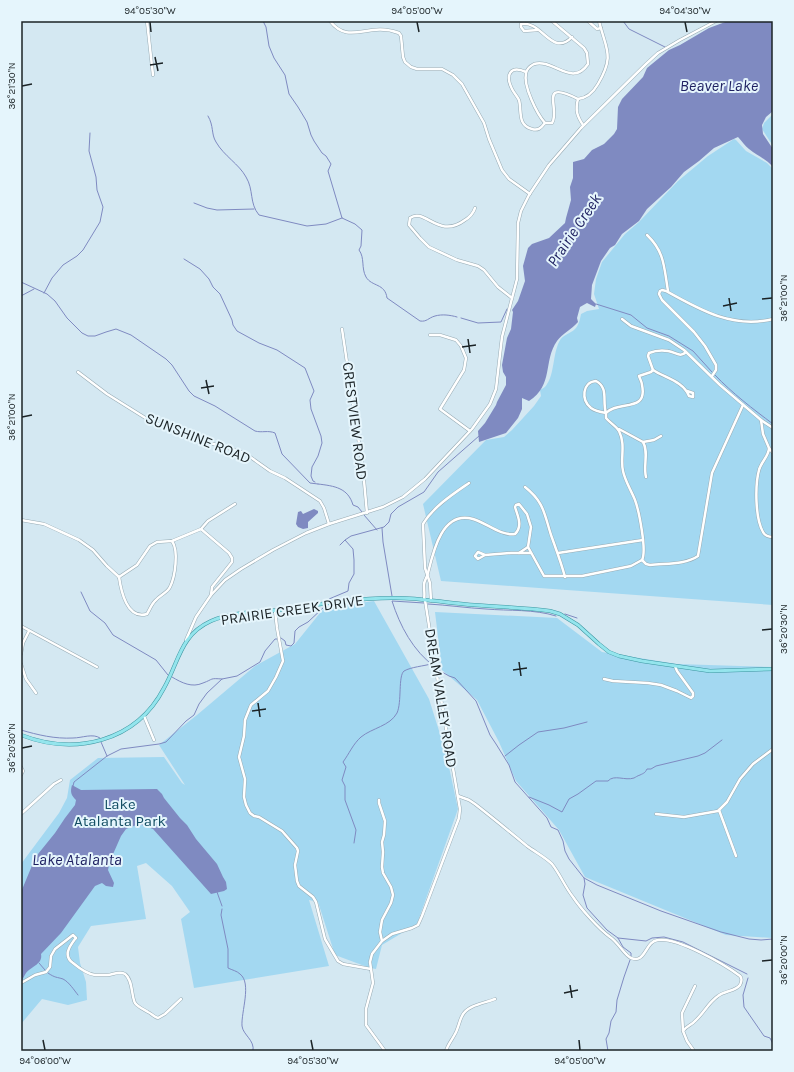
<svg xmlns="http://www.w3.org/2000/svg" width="794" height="1072" font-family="Karla,sans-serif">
  <rect width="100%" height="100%" fill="#d4e8f2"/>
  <!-- green -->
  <g fill="#a3d8f1">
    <polygon points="773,114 773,146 762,129 764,123"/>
    <path d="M734,139L736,140L746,151L767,163L773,169V605L441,581L423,504L486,440L504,437L512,430L534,406L541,396L540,390C542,389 546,387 547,384C554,375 553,354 559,342C563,334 570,334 575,329C579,325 580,319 581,314L587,311L599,309L594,294L596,279L602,262L625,234L639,222L678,181L708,156Z"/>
    <polygon points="374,601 429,699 446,753 458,809 417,924 382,945 376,969 370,968 335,955 318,902 309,900 329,966 194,988 181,919 190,912 172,886 146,863 137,866 146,919 91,926 78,947 80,963 86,982 87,1000 68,1005 42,999 21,1024 21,864 59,813 67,798 70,780 98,758 164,757 182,783 185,785 159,745 197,715 255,666 295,644 324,608"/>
    <polygon points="435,612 557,618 602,652 677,664 773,667 773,938 726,935 585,877 559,830 516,781 499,742 477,700 442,670"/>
  </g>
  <!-- water -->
  <g fill="#7f8ac1">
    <path d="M728,21H773V111L766,117L762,125L763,134L773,149V167C766,159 758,156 749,149C745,146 742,141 738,137L714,148L699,161L684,172L671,187L647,209L639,221L622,234L615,245L610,248L601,261L592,285L591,299L596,304L595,307L587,303L580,307L577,318L578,322C572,329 562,334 557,341C543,361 554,385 529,401L522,398V409L518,418L506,433L479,442L478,431L485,423L496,405L497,402L506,385V377L503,372L502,365L507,338L511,329L513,312L512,310L518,301L525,281L523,266L528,248L532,244L549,238L565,223L566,218L571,200L570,187L573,178V162L584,159L592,150L604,144L614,134L617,129L618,107L622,99L643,77L647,68L669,50L680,45L709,28Z"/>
    <polygon points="314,509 318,511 318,513 308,522 308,528 303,529 298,527 296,524 298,512 301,511 303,514"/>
    <path d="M72,785L81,790L157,789L162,794L164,798L180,818L187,825L196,839L217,864L223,877L226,882L227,889L224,891L211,894L153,829L139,824L126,829L121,836L110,861L108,870L114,883L113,887L106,886L102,883L95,886L61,933L41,954C43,964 32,966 26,973C24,976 23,979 21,982V892L31,868L34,859L55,833L65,818L75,805L76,800C71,795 70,792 72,785Z"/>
  </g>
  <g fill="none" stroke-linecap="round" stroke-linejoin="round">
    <!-- stream -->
    <g stroke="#7f8ac1" stroke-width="1">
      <path d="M263,21L266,27L269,46L274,58L285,75L289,94L298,107L307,122L311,135L314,141L322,153L326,156L331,164L328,171L342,218L355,224L362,230L361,246L359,250C365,258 361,268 366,277C372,287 385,283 387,298L420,321C427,322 428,318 435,316C442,314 450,315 457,317"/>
      <polyline points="623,21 629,29 665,47"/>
      <path d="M208,116C214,126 211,134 216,142C224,156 239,164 246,177C254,190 249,203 259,215L307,226L326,224L342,218"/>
      <polyline points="194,203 207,208 217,210 254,209"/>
      <polyline points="184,259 200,269 209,279 213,287 220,294 232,320 233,325 237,331 259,343 277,350 305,368 314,391 310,400 311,409 321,436 322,443 318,456 312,467 311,476 313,481 315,482"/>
      <path d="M21,282L47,294L55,301L67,318L82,333L88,336H95L106,332L116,329L131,335L166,359L172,365L189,391L194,396L215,406L255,431C262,433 268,430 275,433L282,454L310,483L318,484"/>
      <polyline points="44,293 52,278 63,265 77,256 83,250 100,222 103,207 97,190 96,177 89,151 90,133"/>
      <polyline points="21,296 34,289"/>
      <polyline points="596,304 631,315 647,328 669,336 693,351 712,372"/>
      <polyline points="461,318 478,323 501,322 507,309"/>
      <path d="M715,375C732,393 753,409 773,424"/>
      <path d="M318,484C335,486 348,488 353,505L358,507L362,512"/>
      <polyline points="364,515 377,530"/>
      <polyline points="382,528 383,542 392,596"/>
      <polyline points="340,545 345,540"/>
      <polyline points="81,592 90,611 105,623 113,635 156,660 168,675"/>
      <polyline points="327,602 329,599 348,591 349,583 354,574 354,560 353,549 345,540 351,536 384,527 389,522 391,514 398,507 424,492 438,472 479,436"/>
      <path d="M424,603L392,601C400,626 413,651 435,667"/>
      <path d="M428,604C447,605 467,608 486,609C509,611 534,609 556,616"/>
      <polyline points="565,614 577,618"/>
      <polyline points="281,638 285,641 286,645 291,646 294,643 295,631 299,627 308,622 324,607"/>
      <polyline points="437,669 449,676 455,678 476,701 490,735 496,744 509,765 515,782 547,818 551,827 558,830 563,841 565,851 569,859 584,878 597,885 661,911 721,932 749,939 761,940 773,939"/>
      <path d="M172,677C182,683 192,688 203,683C214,679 209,678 222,679"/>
      <path d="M21,730C38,735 55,739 73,738C82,738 93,733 100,738"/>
      <polyline points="101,742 107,756"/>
      <polyline points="505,756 519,745 538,732 564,728 587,722"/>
      <polyline points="73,786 74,782 107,756 121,749 159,744 166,742 186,721 194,715 199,704 207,693 222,679 237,676 260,662 265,651 275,639 277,639"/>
      <path d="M529,797L549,805L562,812L569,799L578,794L596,781H608C614,774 625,781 634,778C636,777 637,776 640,775C644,773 645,773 647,769H651L656,766L698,756L705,753L722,740"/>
      <path d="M354,843L356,830L345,800V786L342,780L346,767L343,762C349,754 353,744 361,737C372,728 390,726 397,713C402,702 398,676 404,671C411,667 424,666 431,664"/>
      <polyline points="584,878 585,884 583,895 587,908 607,930 618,938 623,947 631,953 631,956"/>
      <polyline points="217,892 222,906"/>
      <path d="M222,909L221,915L228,949V968C232,970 237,971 240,974C252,983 241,1012 242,1026C243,1035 255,1040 253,1051"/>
      <polyline points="618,938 646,941 652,938 664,937 683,942 747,974"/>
      <polyline points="39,963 45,970"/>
      <path d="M48,973C55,978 57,977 63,979C69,982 74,990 78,995"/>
      <polyline points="748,978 743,995 744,1007 764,1036 770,1038 773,1044"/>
      <polyline points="608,1051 606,1039 609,1033 611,1021 616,1012 617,1000 624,977 630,960"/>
    </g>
    <defs>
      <g id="minor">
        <polyline points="147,21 153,75"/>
        <path d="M330,21C343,38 356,32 373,30C381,29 391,30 399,33L401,36L403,57L405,62L411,67L417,69H442L453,75L462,84L484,123L489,139L502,170L509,179L530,194"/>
        <path d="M552,21L584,48L587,53L588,64C572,88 553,58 534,64C530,66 527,69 526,73C523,86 537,114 545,123H552C561,110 537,78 578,99"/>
        <polyline points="588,21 597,29 601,28"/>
        <path d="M538,30L524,31L521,27V24C542,20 552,58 572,37"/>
        <path d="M526,72C510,65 505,75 512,89C514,93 517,96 519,100C522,111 517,125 532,129C538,131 541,128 545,123"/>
        <path d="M578,99C587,98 594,91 598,84C615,55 606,50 599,21"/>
        <path d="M578,99C575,110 577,116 583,125"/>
        <path d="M475,208C473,214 470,217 465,220C438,240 425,207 410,218L409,225L420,238L429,247L457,260L478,266L484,270L498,287L512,298"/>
        <path d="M647,235C665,252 664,268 668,291"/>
        <polyline points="622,319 631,326 669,340 684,350 720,385 761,420 773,428"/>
        <polyline points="342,329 363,470 367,513"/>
        <polyline points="430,335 440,335 456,340 461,346 466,358 464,370 440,409 470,431"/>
        <path d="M653,370C665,378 683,381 689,396L693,397V393L687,391"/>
        <path d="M653,370L648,356L649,353C654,351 662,350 668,351C676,352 680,358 686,352"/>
        <polyline points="78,372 107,394 147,419 163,426 190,435 203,441 235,450 246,454 270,471 285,478 320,501 324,508 329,524"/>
        <path d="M712,376L716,370V365L705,346L694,332L662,300L659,294L660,291L662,290L666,291C700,310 733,329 773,319"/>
        <path d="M596,381C609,388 602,401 606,413C600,412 595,411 591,408C581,400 582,382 596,381Z"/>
        <polyline points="761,420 763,434 769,448"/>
        <path d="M619,429L643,442C649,452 643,466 646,477"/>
        <polyline points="643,442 654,440 661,436"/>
        <path d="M773,453L769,448C769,456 761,462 759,470C755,485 755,518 763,532C765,536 769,537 773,537"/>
        <path d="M525,487C544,502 544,513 551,535C556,549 561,562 565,577"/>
        <polyline points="21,520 44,524 79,540 93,550 107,566 119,577"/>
        <polyline points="201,529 229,553 232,558 232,562 212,587 211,595"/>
        <polyline points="519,553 531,553"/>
        <polyline points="558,553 643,540"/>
        <polyline points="485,555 478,559 475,556 478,552 485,555 511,553 519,553 528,547"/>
        <path d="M642,560C647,551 639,511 635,500C631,490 625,481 623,471C620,459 626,445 619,431C616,426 610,423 606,418V413C618,400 648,413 642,385C642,382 640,379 639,376L651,372L653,370"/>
        <path d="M642,560L646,564L650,565C665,563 685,565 698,556L712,473L743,405"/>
        <polyline points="119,577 137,565 150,546 157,542 172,541 201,529 208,521 235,504"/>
        <path d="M119,577C121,591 127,620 147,614C150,609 152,603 156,600C160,595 167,593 170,587C175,577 179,551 172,541"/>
        <path d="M424,600C425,595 424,590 424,585C424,580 427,578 428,573C433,552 442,510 473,519C487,523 500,536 515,534C523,526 518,517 515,507L516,505L519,504L527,514L531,527L528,547L544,576H582L631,566L642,560"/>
        <path d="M431,601L430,583L425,568L423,524C433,507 453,494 469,483"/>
        <polyline points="275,610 277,628 283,661 276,677 268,691 251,705 245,720 244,736 239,757 245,779 244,797 246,805 250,813 254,816 259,817 282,831 297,848 298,851 295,865 297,881 299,886 313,897 316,902 325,939 338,961 343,964 371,969"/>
        <polyline points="21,626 97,667"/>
        <polyline points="186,640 196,617 211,595 225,580 241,569 273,550 306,533 329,524 383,507 403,497 425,479 472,429 490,404 496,389 502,337 517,279 518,223 521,211 529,195 549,165 581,128 646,64 658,53 680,40 716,21"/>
        <polyline points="21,654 23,643 29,631"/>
        <polyline points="21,664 26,679 36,693"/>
        <polyline points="604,679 613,681 648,683 661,685 677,691 691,698 693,696 693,693 677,671 675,666"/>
        <polyline points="144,716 154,740"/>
        <polyline points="21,767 23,771 21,775"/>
        <path d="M458,796L469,800L475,804C493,818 510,832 527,846C535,852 545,857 552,864C560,874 565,887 573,897C581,909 599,929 610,937C618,942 625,956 631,958C646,964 645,941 658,940C677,937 724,964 740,976C742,978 742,981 740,985C736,991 724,991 718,996C708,1003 704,1013 695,1021C692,1025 686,1026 683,1031L687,1041L694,1051"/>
        <polyline points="379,800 379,803 385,821 384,835 382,842 383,852 382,867 383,873 391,887 393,895 391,903 382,920 380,932 382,941"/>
        <polyline points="719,810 736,856"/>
        <polyline points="21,814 54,784 61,780"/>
        <polyline points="656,814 684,817 718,811 727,802 740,779 753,764 773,749"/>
        <path d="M21,983L35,975L46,972L50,967L51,956L55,949L73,935L76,938L75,939C69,947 63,956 73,963C79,968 87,974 95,975C98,975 103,975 107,975C113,975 120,970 125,974C133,980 131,995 135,1003C138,1007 143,1009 148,1012C152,1014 154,1017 158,1018L165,1014L181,999"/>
        <polyline points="683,1031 682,1013 695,986"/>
        <polyline points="385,1051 366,1025 366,1009 373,983 370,962 372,954 382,941 392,934 412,928 418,925 422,916 459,818 460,809 436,670 425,600"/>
        <path d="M446,1051C448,1044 452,1040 455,1034C458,1029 459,1022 462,1016C467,1005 485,1003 495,999"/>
      </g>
      <path id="major" d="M21,735C75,756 136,742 164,688C179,662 180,635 211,621C232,612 257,612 279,610C316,605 354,598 391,598C415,597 439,602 463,604C492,607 521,607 550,611L560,614L578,625L599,644L609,652L619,656L642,661L710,671L773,669"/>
    </defs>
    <!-- minor casing -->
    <use href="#minor" stroke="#98abb4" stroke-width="3.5"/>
    <!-- major casing -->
    <use href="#major" stroke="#3c95a0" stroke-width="4"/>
    <!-- minor -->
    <use href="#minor" stroke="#fff" stroke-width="2.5"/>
    <!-- major -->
    <use href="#major" stroke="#94e5ed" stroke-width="3"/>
  </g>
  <!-- ticks -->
  <path fill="none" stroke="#1b2326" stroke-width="1.5" d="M150,22L151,32M417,22L419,32M685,22L687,32M155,57L158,71M150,65L163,63M22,86L32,84M729,298L731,311M762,299L772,298M723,306L737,303M468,339L470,353M462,347L476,345M206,380L209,394M201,388L214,386M22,417L32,415M762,630L772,629M519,662L521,676M513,670L527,668M258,703L260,717M252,711L266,709M22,748L32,746M762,961L772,960M570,985L572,998M564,993L578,990M43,1040L45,1050M311,1040L313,1050M579,1040L580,1050"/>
  <g text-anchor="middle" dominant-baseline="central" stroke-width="4" stroke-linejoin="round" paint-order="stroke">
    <!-- street labels -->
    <g font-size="15" fill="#1b2326" stroke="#e5f5fc">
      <text transform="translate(355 421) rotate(83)">CRESTVIEW ROAD</text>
      <text transform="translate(198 438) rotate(22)">SUNSHINE ROAD</text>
      <text transform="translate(292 610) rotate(-8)">PRAIRIE CREEK DRIVE</text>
      <text transform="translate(441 698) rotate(81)">DREAM VALLEY ROAD</text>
    </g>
    <!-- park labels -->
    <g font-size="15" fill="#124d63" stroke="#e5f5fc">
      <text x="120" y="804">Lake<tspan x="120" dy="17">Atalanta Park</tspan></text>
    </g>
    <!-- water labels -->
    <g font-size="16" font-style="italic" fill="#1d1f60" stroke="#e5f5fc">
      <text x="719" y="85">Beaver Lake</text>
      <text transform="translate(574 230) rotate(-56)">Prairie Creek</text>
      <text x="77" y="859">Lake Atalanta</text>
    </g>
  </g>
  <!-- border -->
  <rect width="794" height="1072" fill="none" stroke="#e5f5fc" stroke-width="44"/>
  <rect x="22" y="22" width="750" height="1028" fill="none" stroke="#1b2326" stroke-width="1.5"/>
  <g font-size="10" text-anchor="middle" fill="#1b2326">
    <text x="150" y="14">94°05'30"W</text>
    <text x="417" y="14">94°05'00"W</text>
    <text x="685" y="14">94°04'30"W</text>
    <text transform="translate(11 86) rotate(-90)" y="4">36°21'30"N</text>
    <text transform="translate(783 298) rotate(-90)" y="4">36°21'00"N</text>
    <text transform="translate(11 417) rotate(-90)" y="4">36°21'00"N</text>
    <text transform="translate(783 629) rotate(-90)" y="4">36°20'30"N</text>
    <text transform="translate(11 748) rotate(-90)" y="4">36°20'30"N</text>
    <text transform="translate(783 960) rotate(-90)" y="4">36°20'00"N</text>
    <text x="45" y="1064">94°06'00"W</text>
    <text x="313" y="1064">94°05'30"W</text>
    <text x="580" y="1064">94°05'00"W</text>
  </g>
</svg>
